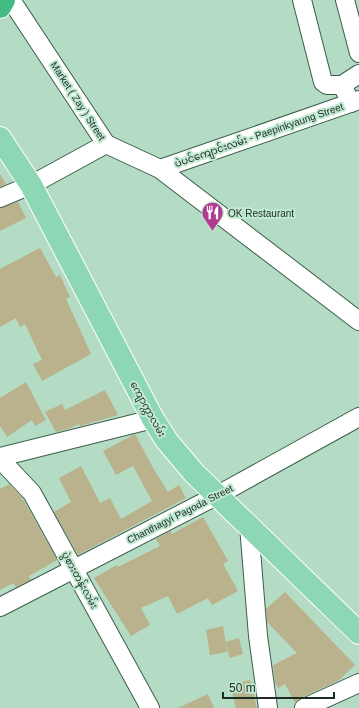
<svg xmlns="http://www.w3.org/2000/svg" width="359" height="708" font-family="Arial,'Noto Sans Myanmar',sans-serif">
  <rect width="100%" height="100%" fill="#b4dbc3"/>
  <!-- building -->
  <g fill="#b9b28c">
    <polygon points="0,174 6,184 0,187"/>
    <polygon points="18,202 26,218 0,231 0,208"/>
    <polygon points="40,248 56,277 60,275 70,297 66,299 91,354 42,381 33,364 42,360 25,324 20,327 16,318 0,327 0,269"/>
    <polygon points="26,382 46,420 35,426 32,420 7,437 0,426 0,398"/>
    <polygon points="105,390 118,415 80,426 79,424 68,429 56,432 45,412 62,404 65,410"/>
    <polygon points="135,434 153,468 168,492 179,485 186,498 78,555 54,512 71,502 59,478 81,466 100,503 110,498 121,519 152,501 133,466 116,475 103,451"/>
    <polygon points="9,484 23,499 57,560 29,576 31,580 16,587 13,583 0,590 0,489"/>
    <polygon points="203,517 228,561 223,564 238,591 212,605 208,598 177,614 168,596 141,608 150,625 131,636 94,578 117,565 118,567 160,546 156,539 170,531 172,534"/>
    <polygon points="285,592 355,665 338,681 300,698 295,703 285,684 278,688 275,682 273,665 297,653 267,622 266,609"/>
    <polygon points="223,626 227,652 210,655 206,630"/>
    <polygon points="239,638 243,654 230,658 225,642"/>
    <polygon points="250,680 257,708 236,708 230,685"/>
    <polygon points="208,694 214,708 178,708"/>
  </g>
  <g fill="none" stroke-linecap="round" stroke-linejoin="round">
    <defs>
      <g id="minor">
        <polyline points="11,0 106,144 160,169 359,321"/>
        <polyline points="302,0 323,82 327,85 342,85 351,103"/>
        <polyline points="345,0 359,53"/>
        <polyline points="342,85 359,74"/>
        <polyline points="160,169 359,100"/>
        <polyline points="0,198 31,185 106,144"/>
        <polyline points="0,457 153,419"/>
        <polyline points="0,459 32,493 150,708"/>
        <polyline points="249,526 258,636 268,708"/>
        <polyline points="0,607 218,495 359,417"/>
        <polyline points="304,708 359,683"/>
      </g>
      <polyline id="major" points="0,138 31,185 153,419 167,441 194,473 359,633"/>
      <polyline id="highway" points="0,7 4,0"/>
    </defs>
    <!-- minor casing -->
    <use href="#minor" stroke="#3b5e4a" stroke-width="20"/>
    <!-- major casing -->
    <use href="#major" stroke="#fff" stroke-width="24"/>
    <!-- highway casing -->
    <use href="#highway" stroke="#fff" stroke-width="24"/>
    <!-- minor -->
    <use href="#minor" stroke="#fff" stroke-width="18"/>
    <!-- major -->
    <use href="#major" stroke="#8ed7b5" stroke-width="22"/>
    <!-- highway -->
    <use href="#highway" stroke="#43bd83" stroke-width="22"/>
  </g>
  <!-- icons -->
  <defs>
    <symbol id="restaurant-pin" viewBox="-11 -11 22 30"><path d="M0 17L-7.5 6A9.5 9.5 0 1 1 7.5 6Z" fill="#b03b93" stroke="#c1e8d0"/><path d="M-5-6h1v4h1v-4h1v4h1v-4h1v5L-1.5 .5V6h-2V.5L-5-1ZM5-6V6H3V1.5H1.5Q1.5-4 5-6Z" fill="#fff"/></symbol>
  </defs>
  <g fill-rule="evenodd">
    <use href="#restaurant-pin" x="200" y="200" width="25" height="34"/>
  </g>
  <g text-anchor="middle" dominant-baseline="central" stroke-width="4" stroke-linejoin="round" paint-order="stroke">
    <!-- street labels -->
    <g font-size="10" fill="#1d2c24" stroke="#c1e8d0">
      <text transform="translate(78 101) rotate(57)">Market ( Zay ) Street</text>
      <text transform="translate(259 135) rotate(-19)">ပဲပင်ကျောင်းလမ်း - Paepinkyaung Street</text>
      <text transform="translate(148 409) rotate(61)">ကျောက္ကာလမ်း</text>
      <text transform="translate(180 514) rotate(-27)">Chanthagyi Pagoda Street</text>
      <text transform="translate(80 580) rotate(61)">ပွဲစားတန်းလမ်း</text>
    </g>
    <!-- poi labels -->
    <g font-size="10" fill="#1d2c24" stroke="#c1e8d0" text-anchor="start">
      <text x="228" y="213">OK Restaurant</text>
    </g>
  </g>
  <!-- scale -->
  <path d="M223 692v6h111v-6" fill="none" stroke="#1d2c24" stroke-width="2"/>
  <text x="229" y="692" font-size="12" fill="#1d2c24" stroke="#c1e8d0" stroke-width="3" paint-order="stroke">50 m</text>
</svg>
